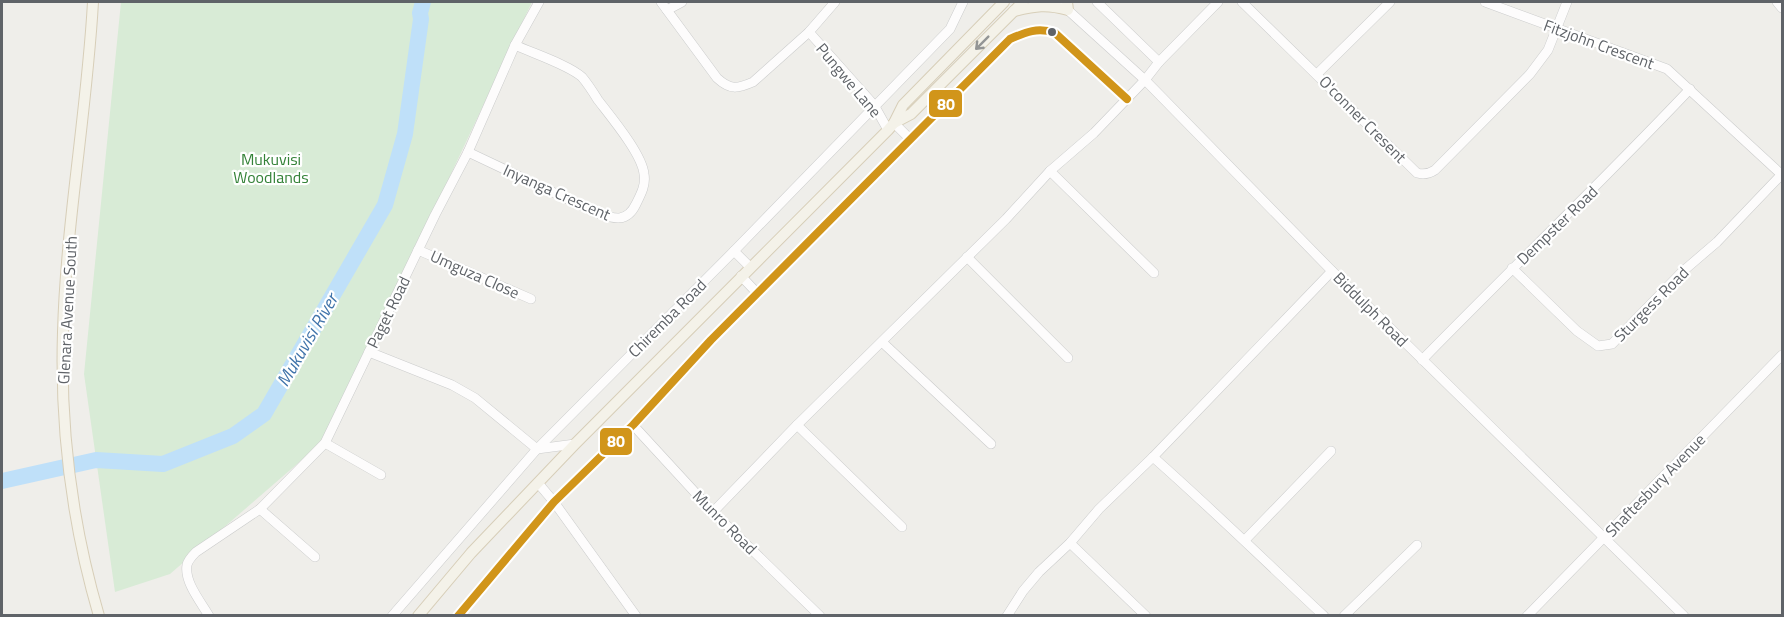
<svg xmlns="http://www.w3.org/2000/svg" width="1784" height="617" font-family="'Titillium Web',sans-serif">
  <rect width="100%" height="100%" fill="#efeeea"/>
  <!-- green -->
  <polygon fill="#d8ebd6" points="121,2 532,2 326,439 170,574 115,592 84,374"/>
  <g fill="none" stroke-linecap="round" stroke-linejoin="round">
    <!-- river -->
    <polyline stroke="#bfe0f9" stroke-width="16" points="2,481 96,460 163,464 233,436 264,414 385,205 405,134 421,19 420,13 423,2"/>
    <defs>
      <g id="minor">
        <path d="M661,2L717,78C730,90 737,89 753,82L809,32L835,2"/>
        <polyline points="1059,2 1145,80 1332,271 1684,616"/>
        <polyline points="1097,2 1159,62"/>
        <path d="M1242,2L1417,173C1424,175 1429,174 1435,170L1530,74L1548,50L1567,2"/>
        <polyline points="1485,2 1667,69 1782,175"/>
        <polyline points="1777,2 1782,8"/>
        <polyline points="667,10 682,2"/>
        <polyline points="809,32 874,105 888,130"/>
        <polyline points="1317,74 1390,2"/>
        <polyline points="894,123 911,140"/>
        <path d="M468,152L597,213C614,219 627,223 636,204C641,194 646,185 644,174C642,154 611,117 598,100C593,92 588,84 582,77C569,65 532,53 515,45"/>
        <polyline points="1050,171 1154,273"/>
        <polyline points="418,250 531,299"/>
        <polyline points="734,251 750,267"/>
        <polyline points="967,257 1068,358"/>
        <polyline points="1512,268 1577,331 1598,346 1612,344 1682,272 1717,242 1782,174"/>
        <polyline points="741,276 758,294"/>
        <polyline points="882,342 991,444"/>
        <polyline points="369,352 452,385 475,398 537,449 575,444"/>
        <path d="M1422,360C1511,269 1603,181 1690,89"/>
        <polyline points="633,425 713,512 820,616"/>
        <polyline points="797,425 902,527"/>
        <polyline points="325,443 381,475"/>
        <path d="M1153,457C1211,508 1267,563 1324,616"/>
        <polyline points="538,483 554,502 636,616"/>
        <polyline points="260,509 315,557"/>
        <polyline points="713,512 797,425 1006,219 1050,171 1094,133 1145,80 1159,62 1218,2"/>
        <polyline points="1245,540 1331,451"/>
        <polyline points="1070,543 1146,616"/>
        <path d="M209,616C201,602 184,582 187,565C188,560 192,556 196,552L260,509L325,443L435,215L468,152L515,45L539,2"/>
        <polyline points="392,616 537,449 734,251 950,29 963,2"/>
        <path d="M458,616L554,502L633,425L711,340L1010,39C1026,32 1038,27 1055,33L1127,99"/>
        <polyline points="1007,616 1023,591 1039,572 1070,543 1099,509 1153,457 1332,271"/>
        <polyline points="1344,616 1417,545"/>
        <polyline points="1527,616 1782,355"/>
      </g>
      <g id="major">
        <path d="M93,2C87,112 66,222 63,332C60,427 72,524 99,616"/>
        <path d="M1014,11C1036,6 1046,4 1068,10L1067,2"/>
        <polyline points="894,123 911,114 1023,2"/>
        <polyline points="418,616 471,553 575,444 888,130 894,123 903,105 1004,2"/>
      </g>
    </defs>
    <!-- minor casing -->
    <use href="#minor" stroke="#cbcccc" stroke-width="10"/>
    <!-- major casing -->
    <use href="#major" stroke="#d7ceb8" stroke-width="12"/>
    <!-- minor -->
    <use href="#minor" stroke="#fdfcfc" stroke-width="9"/>
    <!-- major -->
    <use href="#major" stroke="#f4f2e9" stroke-width="10"/>
    <defs>
      <path id="bus-1" d="M458,616L554,502L633,425L711,340L1010,39C1026,32 1038,27 1055,33L1127,99"/>
    </defs>
    <!-- bus-1 casing -->
    <use href="#bus-1" stroke="#fff" stroke-width="12"/>
    <!-- bus-1 -->
    <use href="#bus-1" stroke="#d1951a" stroke-width="8"/>
  </g>
  <!-- one-way arrows -->
  <defs><path id="oneway-shaft" d="M-6 0H5M1.5-3L5.5 0L1.5 3" fill="none" stroke-width="1.6" stroke-linecap="round" stroke-linejoin="round" transform="scale(1.5)"/></defs>
  <use stroke="#939595" href="#oneway-shaft" transform="translate(982 43) rotate(135)"/>
  <!-- markers -->
  <circle fill="#5f6368" stroke="#fff" stroke-width="2" cx="1052" cy="32" r="5"/>
  <g text-anchor="middle" dominant-baseline="central" stroke-width="4.5" stroke-linejoin="round" paint-order="stroke">
    <!-- street labels -->
    <g font-size="16" fill="#5f6368" stroke="#fff">
      <text transform="translate(1599 44) rotate(20)">Fitzjohn Crescent</text>
      <text transform="translate(849 80) rotate(50)">Pungwe Lane</text>
      <text transform="translate(1363 119) rotate(45)">O'conner Cresent</text>
      <text transform="translate(557 192) rotate(24)">Inyanga Crescent</text>
      <text transform="translate(1557 225) rotate(-44)">Dempster Road</text>
      <text transform="translate(475 274) rotate(24)">Umguza Close</text>
      <text transform="translate(1651 304) rotate(-45)">Sturgess Road</text>
      <text transform="translate(1371 309) rotate(45)">Biddulph Road</text>
      <text transform="translate(67 310) rotate(-87)">Glenara Avenue South</text>
      <text transform="translate(388 312) rotate(-64)">Paget Road</text>
      <text transform="translate(667 318) rotate(-45)">Chiremba Road</text>
      <text transform="translate(1655 485) rotate(-46)">Shaftesbury Avenue</text>
      <text transform="translate(725 522) rotate(45)">Munro Road</text>
    </g>
    <!-- park labels -->
    <g font-size="16" fill="#348238" stroke="#fff">
      <text x="271" y="159">Mukuvisi<tspan x="271" dy="18">Woodlands</tspan></text>
    </g>
    <!-- water labels -->
    <g font-size="18" font-style="italic" fill="#4174aa" stroke="#fff">
      <text transform="translate(307 340) rotate(-60)">Mukuvisi River</text>
    </g>
  </g>
  <g stroke="#fff" stroke-width="2">
    <rect x="928" y="89" width="35" height="29" rx="6" fill="#d1951a"/>
    <rect x="599" y="427" width="34" height="29" rx="6" fill="#d1951a"/>
  </g>
  <g font-size="16" text-anchor="middle" font-weight="bold" fill="#fff">
    <text x="946" y="110">80</text>
    <text x="616" y="447">80</text>
  </g>
  <!-- border -->
  <rect width="1784" height="617" fill="none" stroke="#5f6368" stroke-width="6"/>
</svg>
